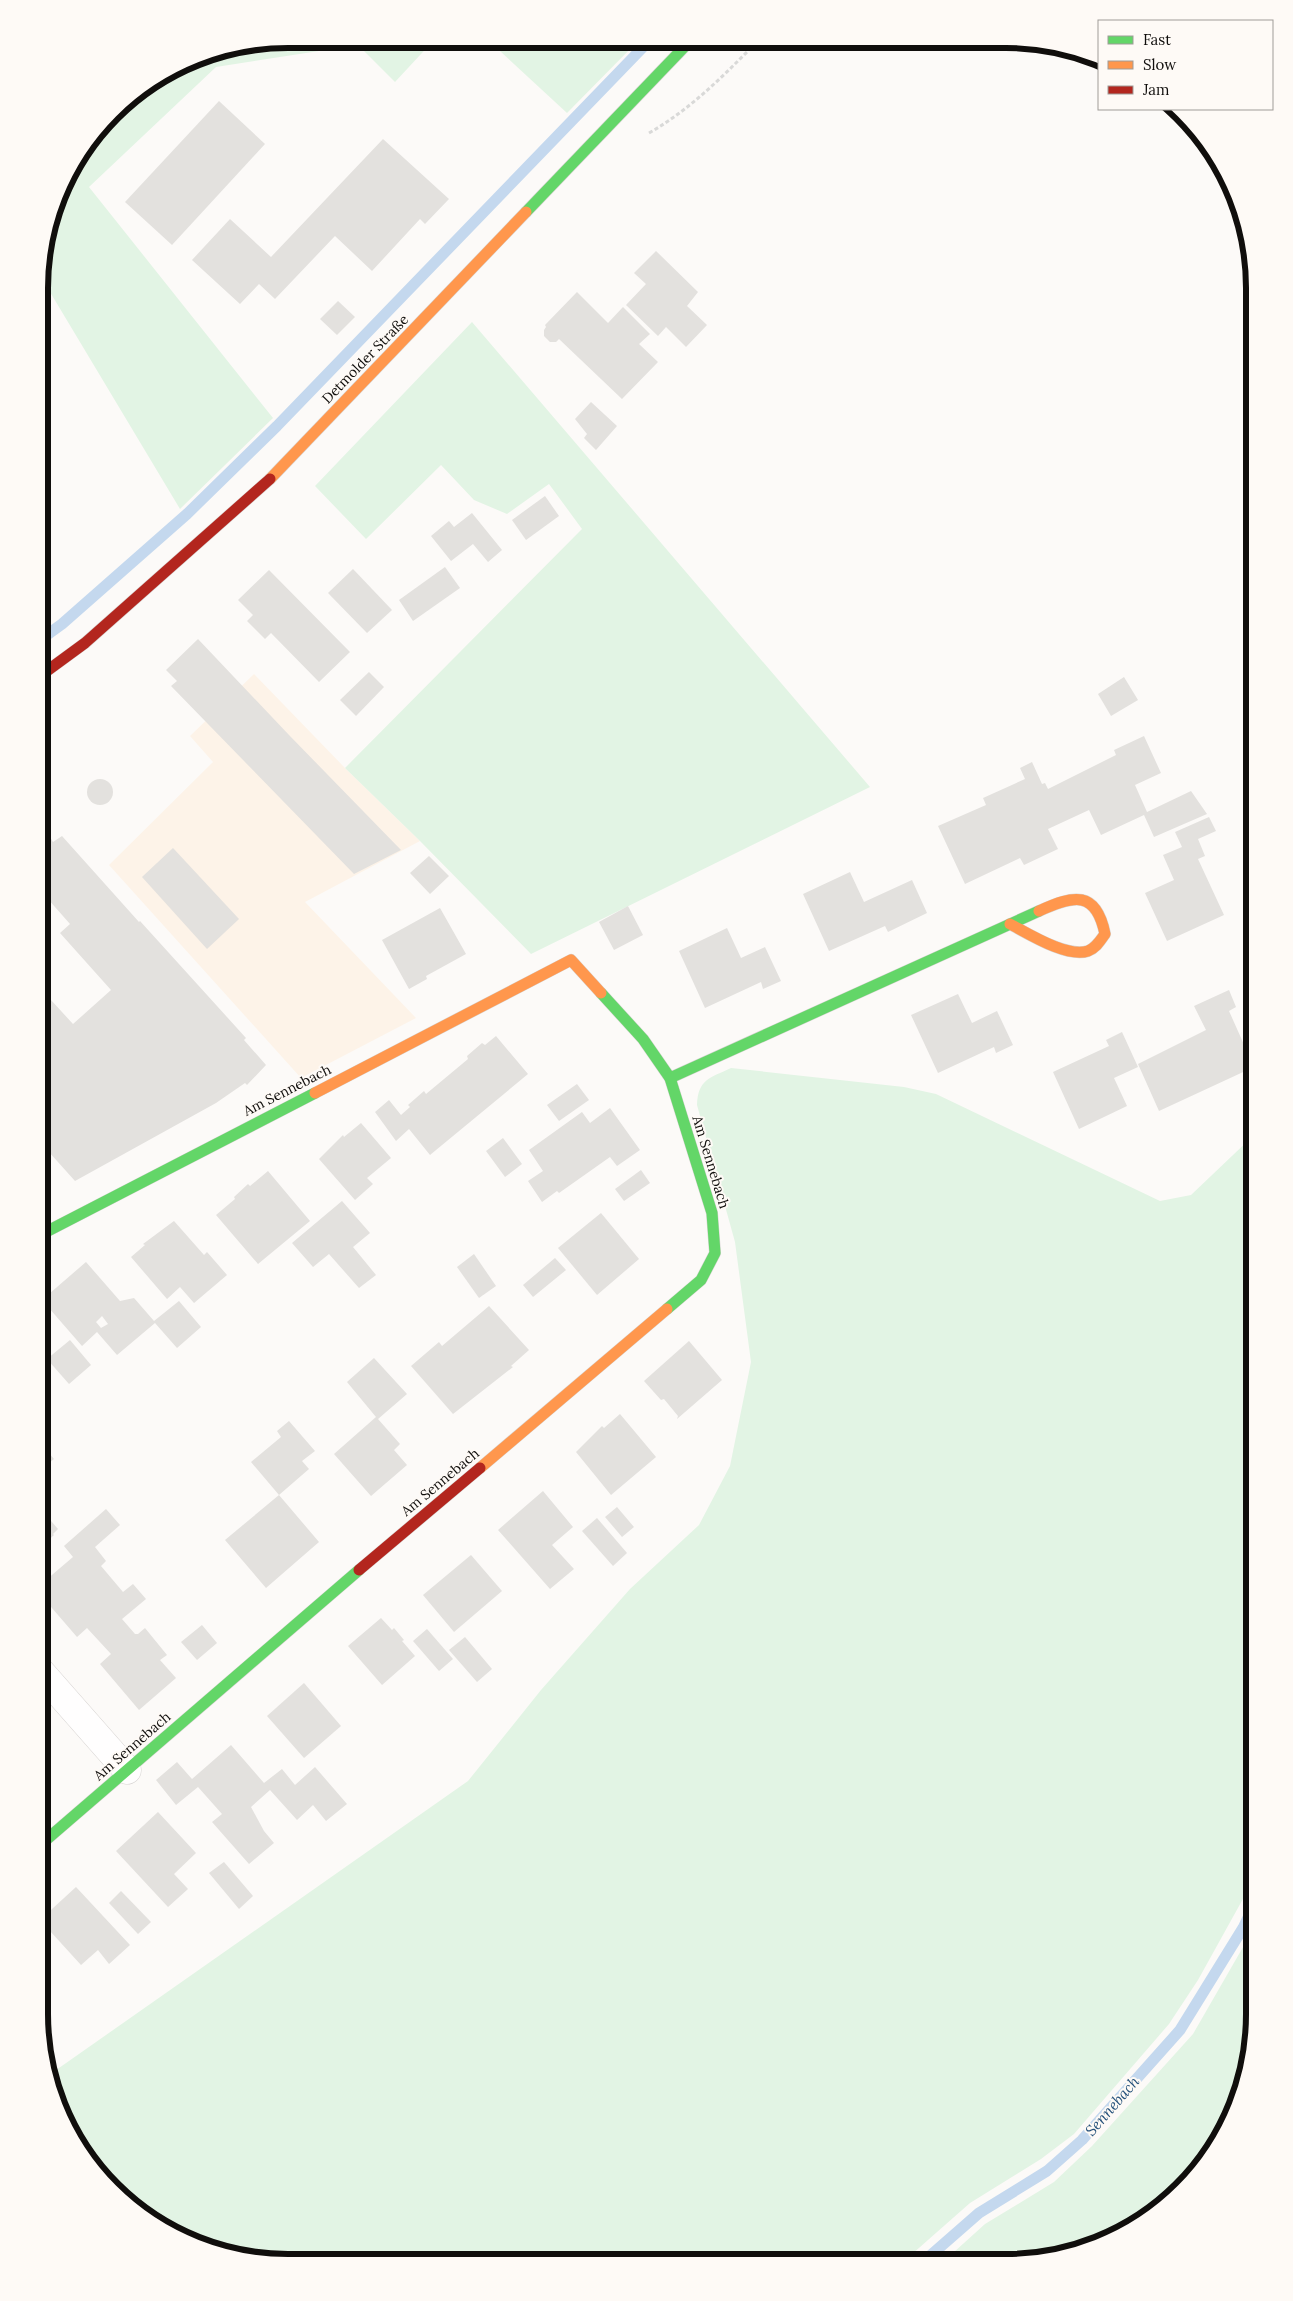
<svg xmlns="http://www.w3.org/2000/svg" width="1293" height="2301" font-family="Lora,serif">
  <rect width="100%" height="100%" fill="#fcfaf8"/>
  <!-- industrial -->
  <polygon fill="#fdf3e8" points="254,674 345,768 420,841 305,902 416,1018 301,1078 109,865 213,762 190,736"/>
  <!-- green -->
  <g fill="#e2f4e4">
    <polygon points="287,39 434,40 395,82 358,45 216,67 89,187 273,418 180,509 41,277 41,255 64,177 123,101 192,58"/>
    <polygon points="488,40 638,41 567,113"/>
    <polygon points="472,322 870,787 531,954 420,841 345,768 582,529 549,484 507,514 474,500 441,465 366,539 315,486"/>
    <path d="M731,1068L904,1087L936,1094L1160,1201L1191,1195L1254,1135V1879L1198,1980L1169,2024L1074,2134L1041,2159L970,2203L903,2262L254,2260L192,2243L136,2211L81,2152L52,2094L49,2075L468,1781L541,1690L630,1589L699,1525L730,1466L751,1362L735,1242L697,1105C698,1079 710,1078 731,1068Z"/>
    <polygon points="1254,1928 1254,2030 1235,2109 1203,2165 1144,2220 1086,2249 1006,2262 943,2262 985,2224 1054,2182 1092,2146 1193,2034"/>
  </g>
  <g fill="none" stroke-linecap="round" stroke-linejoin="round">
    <!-- stream -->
    <g stroke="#c4d8ee" stroke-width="11">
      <polyline points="40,640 62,624 187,514 277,426 649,41"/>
      <polyline points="923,2262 979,2213 1047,2171 1082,2140 1180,2030 1243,1928 1254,1905"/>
    </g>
  </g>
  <!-- building -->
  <g fill="#e3e1de" fill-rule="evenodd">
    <polygon points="219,101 265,144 172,245 125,202"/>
    <polygon points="383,139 449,199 425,224 420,219 372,271 335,236 275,299 259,284 240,304 192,260 230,219 271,257"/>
    <polygon points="656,251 698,292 687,306 707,325 686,347 666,327 658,336 626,305 646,284 634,273"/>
    <polygon points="577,292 608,323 623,307 650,334 639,344 658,362 622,399 559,339 556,342 550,342 544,336 544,330 546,327 545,325"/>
    <polygon points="338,301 355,317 337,335 320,319"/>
    <polygon points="591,402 617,426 596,450 584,438 587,434 575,419"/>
    <polygon points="545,496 559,516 526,540 512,520"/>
    <polygon points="472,513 502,550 488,562 473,544 451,561 431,536 449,521 454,527"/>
    <polygon points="445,567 460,588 413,621 399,600"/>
    <polygon points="353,569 392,610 367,633 328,593"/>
    <polygon points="269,570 350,652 319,682 271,633 265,639 247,621 253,615 238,600"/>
    <polygon points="198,639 289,735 401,850 354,874 171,686 177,681 166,670"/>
    <polygon points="369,672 384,687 356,716 340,700"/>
    <polygon points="1124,677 1138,700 1111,716 1098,694"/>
    <polygon points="1144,736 1161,773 1135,785 1147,812 1191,791 1207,814 1154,837 1144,815 1101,835 1089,810 1048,829 1058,849 1024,865 1020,858 965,884 938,826 986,805 983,798 1025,779 1020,768 1032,762 1042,784 1045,783 1048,789 1116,755 1114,750"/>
    <circle cx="100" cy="792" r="13"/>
    <polygon points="1209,817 1216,831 1198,839 1205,856 1198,859 1224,915 1167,941 1145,893 1174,880 1163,855 1182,847 1175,832"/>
    <polygon points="40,821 53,842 62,836 139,922 140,921 246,1038 244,1040 266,1065 247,1085 245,1083 216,1103 75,1181 40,1142 40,988 73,1024 111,990 60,933 70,924 40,890"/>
    <polygon points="173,848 239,919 207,949 142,877"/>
    <polygon points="429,856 449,876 430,894 410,873"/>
    <polygon points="850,872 864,902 912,880 927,913 888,932 885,926 829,951 803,894"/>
    <polygon points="628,906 643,935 614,950 599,922"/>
    <polygon points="440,908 466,954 426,976 427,979 409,989 382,940"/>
    <polygon points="727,928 741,958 765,947 781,981 763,989 761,982 705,1008 679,951"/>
    <polygon points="1229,990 1236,1007 1229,1011 1254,1067 1159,1111 1138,1064 1206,1030 1194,1006"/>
    <polygon points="958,994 972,1023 997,1011 1013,1045 996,1053 994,1047 938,1073 911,1015"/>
    <polygon points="1122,1032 1138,1067 1114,1078 1127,1106 1079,1129 1053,1072 1109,1046 1106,1040"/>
    <polygon points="496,1036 528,1074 430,1155 409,1129 396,1141 375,1112 389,1100 401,1115 410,1107 408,1105 424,1091 426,1094 468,1059 467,1056 482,1043 485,1045"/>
    <polygon points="577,1084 589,1100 559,1121 547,1105"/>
    <polygon points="610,1108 640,1150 617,1166 610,1157 559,1193 557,1191 542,1202 528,1181 543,1171 529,1150 582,1112 590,1123"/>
    <polygon points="361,1123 391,1158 367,1178 373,1184 355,1200 319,1159 343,1135 344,1137"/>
    <polygon points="503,1138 522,1164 505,1177 486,1151"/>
    <polygon points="641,1170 650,1183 624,1201 615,1189"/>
    <polygon points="268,1171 310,1221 258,1264 216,1215 235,1199 234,1197 248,1184 250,1186"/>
    <polygon points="342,1201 370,1233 353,1247 376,1275 359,1288 329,1254 313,1267 292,1243"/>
    <polygon points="601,1213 639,1259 597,1295 558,1248"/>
    <polygon points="174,1221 204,1255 207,1252 227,1275 194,1303 180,1287 167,1299 131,1257 145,1245 143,1244"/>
    <polygon points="474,1254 496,1286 479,1298 457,1267"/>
    <polygon points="555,1258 566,1270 533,1297 523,1285"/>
    <path d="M86,1262L120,1301L134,1298L154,1321L179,1301L201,1327L177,1348L155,1323L117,1355L97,1332L82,1346L42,1300ZM102,1316L108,1324L101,1328L96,1322Z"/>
    <polygon points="489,1306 529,1350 511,1366 513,1367 453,1414 411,1366 439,1342 442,1346"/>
    <polygon points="70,1340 91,1365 69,1384 47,1359"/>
    <polygon points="689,1341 722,1380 677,1419 678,1416 664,1399 661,1400 644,1381"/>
    <polygon points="374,1358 407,1394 378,1419 400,1444 394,1450 407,1465 371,1496 334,1454 376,1417 347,1382"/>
    <polygon points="620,1414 656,1457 611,1495 576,1452 602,1426 604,1428"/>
    <polygon points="289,1421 315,1451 302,1461 309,1469 279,1495 319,1542 266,1588 225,1540 279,1495 251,1462 281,1437 277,1431"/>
    <polygon points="42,1445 54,1459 39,1471 39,1447"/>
    <polygon points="543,1491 573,1527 552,1545 574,1569 550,1589 498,1530"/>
    <polygon points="39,1507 58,1529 53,1534 54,1535 39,1549"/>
    <polygon points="617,1507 634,1527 622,1537 605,1517"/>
    <polygon points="106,1509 120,1525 95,1547 106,1561 101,1566 123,1592 133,1584 146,1599 122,1619 135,1634 138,1634 145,1628 167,1655 160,1660 176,1678 139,1710 100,1664 111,1654 87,1628 77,1637 39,1593 39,1586 73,1557 64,1546"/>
    <polygon points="597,1518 627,1553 613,1566 582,1531"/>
    <polygon points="471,1555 502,1591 454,1632 423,1595"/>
    <polygon points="381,1618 392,1630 394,1628 404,1640 402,1641 415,1656 382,1685 348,1646"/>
    <polygon points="202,1625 217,1643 197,1660 181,1642"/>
    <polygon points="427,1629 453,1659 439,1671 413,1641"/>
    <polygon points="465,1637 492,1669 477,1682 449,1650"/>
    <polygon points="304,1683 341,1726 304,1758 267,1716"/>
    <polygon points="231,1745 264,1783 282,1769 295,1785 315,1767 347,1804 326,1821 313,1805 297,1820 270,1790 251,1807 264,1831 274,1843 249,1864 212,1822 222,1814 198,1787 176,1805 156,1780 177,1762 192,1779"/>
    <polygon points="158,1812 196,1853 174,1874 188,1889 168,1907 116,1851"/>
    <polygon points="224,1862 253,1896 239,1909 209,1873"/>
    <polygon points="76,1887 130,1945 109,1964 98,1950 81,1965 40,1920"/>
    <polygon points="121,1891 151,1922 138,1934 109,1903"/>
  </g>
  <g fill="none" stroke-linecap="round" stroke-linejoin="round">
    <defs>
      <polyline id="street" points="39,1670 127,1770"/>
      <g id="fast">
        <polyline points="526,212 690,41"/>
        <polyline points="601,993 643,1039 670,1078 712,1213 715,1253 701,1280 667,1309"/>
        <polyline points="670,1078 1039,911"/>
        <polyline points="40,1235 315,1093"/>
        <polyline points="39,1846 359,1570"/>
      </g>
      <g id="slow">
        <polyline points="270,479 526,212"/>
        <path d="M1010,924C1029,934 1067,958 1088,951C1096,948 1100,941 1105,934C1096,890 1074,895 1039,911"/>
        <polyline points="315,1093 571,960 601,993"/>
        <polyline points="480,1468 667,1309"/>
      </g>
      <g id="jam">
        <polyline points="40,676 85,643 270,479"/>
        <polyline points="359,1570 480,1468"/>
      </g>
    </defs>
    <!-- street casing -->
    <use href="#street" stroke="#d6d3d1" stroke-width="29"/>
    <!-- fast casing -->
    <use href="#fast" stroke="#d6d3d1" stroke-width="12"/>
    <!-- slow casing -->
    <use href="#slow" stroke="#d6d3d1" stroke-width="12"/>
    <!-- jam casing -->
    <use href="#jam" stroke="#d6d3d1" stroke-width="12"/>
    <!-- path -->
    <path stroke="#d9d9d8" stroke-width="3" stroke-dasharray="4 2.5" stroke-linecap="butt" d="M649,133C691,109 723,76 757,42"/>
    <!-- street -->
    <use href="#street" stroke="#fffefe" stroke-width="28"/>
    <!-- fast -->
    <use href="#fast" stroke="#63d668" stroke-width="11"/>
    <!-- slow -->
    <use href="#slow" stroke="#ff974d" stroke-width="11"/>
    <!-- jam -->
    <use href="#jam" stroke="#b3261e" stroke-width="11"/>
  </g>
  <g text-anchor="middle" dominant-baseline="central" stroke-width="4" stroke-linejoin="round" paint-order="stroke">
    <!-- street labels -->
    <g font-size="14" fill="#100e0c" stroke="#fefaf6">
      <text transform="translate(365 359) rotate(-46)">Detmolder Straße</text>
      <text transform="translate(287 1090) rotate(-27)">Am Sennebach</text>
      <text transform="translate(711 1162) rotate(73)">Am Sennebach</text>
      <text transform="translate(440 1482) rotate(-40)">Am Sennebach</text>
      <text transform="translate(132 1746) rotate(-41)">Am Sennebach</text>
    </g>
    <!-- water labels -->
    <g font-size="15" font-style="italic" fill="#25517b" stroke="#fefaf6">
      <text transform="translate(1112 2106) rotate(-49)">Sennebach</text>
    </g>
  </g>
  <!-- crop -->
  <path d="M0 0H1293V2301H0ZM288 48H1006A240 240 0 0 1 1246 288V2014A240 240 0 0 1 1006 2254H288A240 240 0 0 1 48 2014V288A240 240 0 0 1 288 48Z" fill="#fefaf6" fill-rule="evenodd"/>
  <path fill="none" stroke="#100e0c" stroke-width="6" d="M288 48H1006A240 240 0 0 1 1246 288V2014A240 240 0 0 1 1006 2254H288A240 240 0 0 1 48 2014V288A240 240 0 0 1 288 48Z"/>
  <!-- legend -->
  <rect x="1098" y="20" width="175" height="90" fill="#fefaf6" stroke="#9f9c98"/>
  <rect x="1108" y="36" width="25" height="8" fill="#63d668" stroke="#9f9c98"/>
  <text x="1143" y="45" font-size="15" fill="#100e0c">Fast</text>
  <rect x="1108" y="61" width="25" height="8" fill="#ff974d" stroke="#9f9c98"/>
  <text x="1143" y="70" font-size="15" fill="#100e0c">Slow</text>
  <rect x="1108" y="86" width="25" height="8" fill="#b3261e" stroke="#9f9c98"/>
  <text x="1143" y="95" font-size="15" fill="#100e0c">Jam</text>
</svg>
